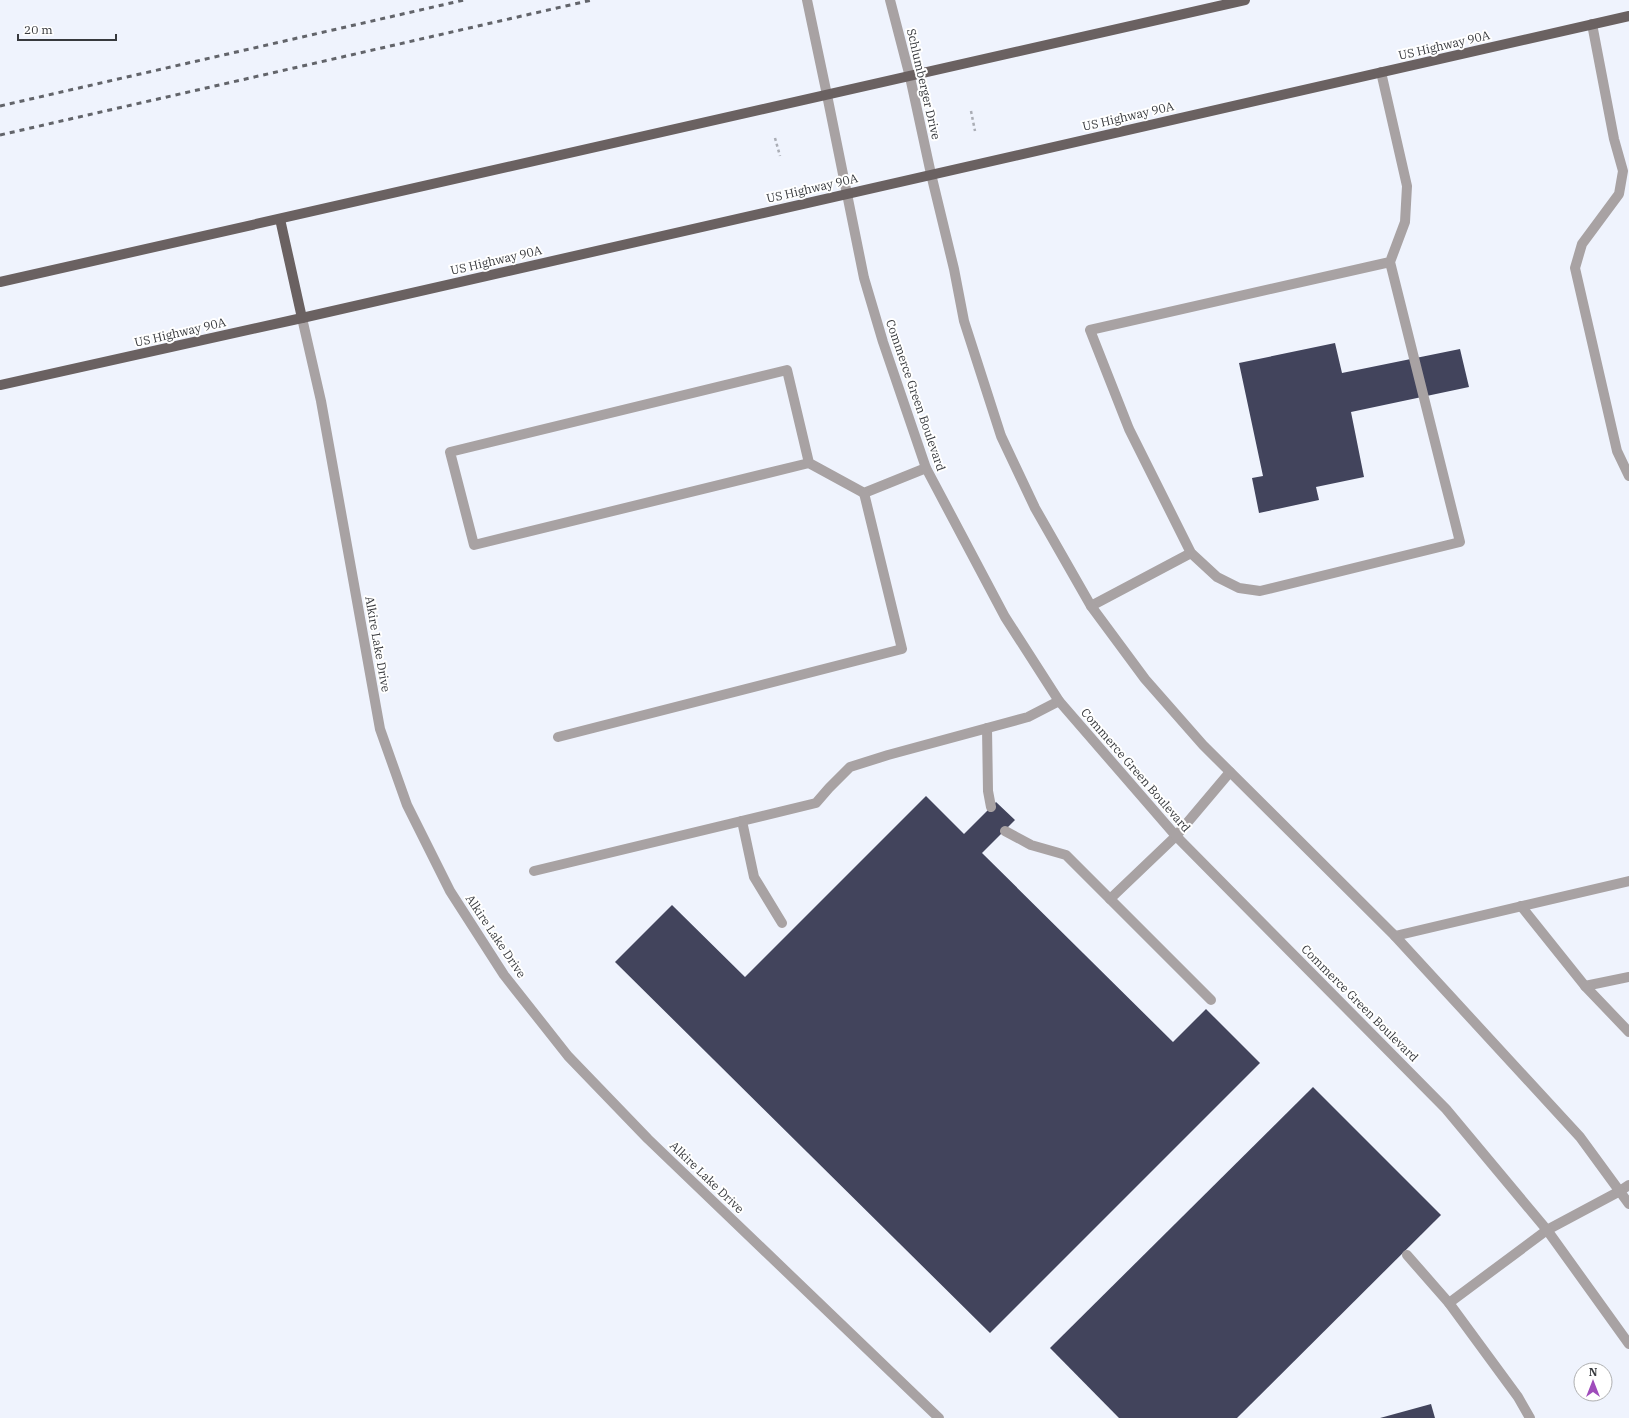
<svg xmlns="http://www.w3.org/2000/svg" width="1629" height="1418" font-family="'IBM Plex Serif',serif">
  <rect width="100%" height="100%" fill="#eff3fd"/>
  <!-- building -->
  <g fill="#42445c">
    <polygon points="1335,343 1342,373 1460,349 1469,387 1351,412 1364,477 1316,487 1319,500 1259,513 1252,478 1263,476 1239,363"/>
    <polygon points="926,796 964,834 996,802 1015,820 982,853 1173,1042 1206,1009 1260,1063 990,1333 615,962 672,905 745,977"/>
    <polygon points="1313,1087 1441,1215 1237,1418 1119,1418 1050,1348"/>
    <polygon points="1431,1404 1435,1418 1380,1418"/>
  </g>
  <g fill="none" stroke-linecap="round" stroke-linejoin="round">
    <!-- path -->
    <g stroke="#aaadb5" stroke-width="2.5" stroke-dasharray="3 3" stroke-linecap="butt">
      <polyline points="971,111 975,131"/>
      <polyline points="775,138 780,156"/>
    </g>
    <!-- service -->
    <g stroke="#a8a2a3" stroke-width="10">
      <polyline points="1592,24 1614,139 1623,171 1619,194 1582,244 1575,268 1617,451 1629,476"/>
      <polyline points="1381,72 1407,186 1405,222 1390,262 1460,542 1260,591 1239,588 1217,577 1191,553 1129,429 1090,330 1390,262"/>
      <polyline points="809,463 787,370 450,452 474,545 809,463 864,493 926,468"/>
      <polyline points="1091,606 1191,553"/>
      <polyline points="987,728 988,791 991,807"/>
      <polyline points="558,737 902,649 864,493"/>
      <polyline points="742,821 754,877 782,923"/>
      <polyline points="1005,831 1031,845 1066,855 1211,1000"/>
      <polyline points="534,871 816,803 829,788 850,767 888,755 1028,717 1059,701"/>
      <polyline points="1110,899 1176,836"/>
      <polyline points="1521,906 1585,986 1629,1032"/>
      <polyline points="1395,936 1629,881"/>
      <polyline points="1585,986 1629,977"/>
      <polyline points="1620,1191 1629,1185"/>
      <polyline points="1407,1255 1449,1303"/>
      <polyline points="1530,1418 1518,1397 1449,1303 1547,1230"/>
    </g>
    <!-- minor -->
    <g stroke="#a8a2a3" stroke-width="10">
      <polyline points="807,0 827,95"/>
      <polyline points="890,0 910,77"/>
      <polyline points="302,318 321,401 380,729 407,805 450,891 504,975 568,1056 648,1139 939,1418"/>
      <polyline points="1176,836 1230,772"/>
      <polyline points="1547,1230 1620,1191"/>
    </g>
    <!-- tertiary -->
    <g stroke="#a8a2a3" stroke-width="10">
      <polyline points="910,77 931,174 954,269 964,321 1001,436 1035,508 1091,606 1145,679 1203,745 1395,936 1580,1137 1629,1204"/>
      <polyline points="827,95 864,278 883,342 926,468 1005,617 1059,701 1176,836 1446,1109 1547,1230 1629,1344"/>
    </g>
    <!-- primary -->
    <g stroke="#6a6161" stroke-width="10">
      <polyline points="280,219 302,318"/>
      <polyline points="0,282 1245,0"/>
      <polyline points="0,385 302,318 1629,16"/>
    </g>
    <!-- rail -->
    <g stroke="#62646a" stroke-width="3" stroke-dasharray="5 5" stroke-linecap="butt">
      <polyline points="0,106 464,0"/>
      <polyline points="0,135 592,0"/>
    </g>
  </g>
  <g text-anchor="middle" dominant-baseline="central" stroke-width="4" stroke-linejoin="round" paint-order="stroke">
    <!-- street labels -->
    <g font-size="12" fill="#37393d" stroke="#fff">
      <text transform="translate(1444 45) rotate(-13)">US Highway 90A</text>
      <text transform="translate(924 84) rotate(77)">Schlumberger Drive</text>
      <text transform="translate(1128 116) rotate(-13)">US Highway 90A</text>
      <text transform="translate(812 188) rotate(-13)">US Highway 90A</text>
      <text transform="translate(496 260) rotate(-13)">US Highway 90A</text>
      <text transform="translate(180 332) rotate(-13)">US Highway 90A</text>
      <text transform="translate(916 395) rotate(71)">Commerce Green Boulevard</text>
      <text transform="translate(378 644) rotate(80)">Alkire Lake Drive</text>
      <text transform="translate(1136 770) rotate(49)">Commerce Green Boulevard</text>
      <text transform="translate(496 936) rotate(56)">Alkire Lake Drive</text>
      <text transform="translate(1360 1003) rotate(45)">Commerce Green Boulevard</text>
      <text transform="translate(707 1177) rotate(44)">Alkire Lake Drive</text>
    </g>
  </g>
  <!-- north arrow -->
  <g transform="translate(1593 1382)"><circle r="19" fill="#ffffff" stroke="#afb0b1"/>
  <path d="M0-3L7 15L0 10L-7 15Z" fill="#9f4cbb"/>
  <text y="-6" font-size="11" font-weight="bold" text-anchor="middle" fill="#37393d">N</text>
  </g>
  <!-- scale -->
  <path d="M18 34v6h98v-6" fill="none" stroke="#37393d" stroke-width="2"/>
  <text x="24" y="34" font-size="12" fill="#37393d" stroke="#ffffff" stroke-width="3" paint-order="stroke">20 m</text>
</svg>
